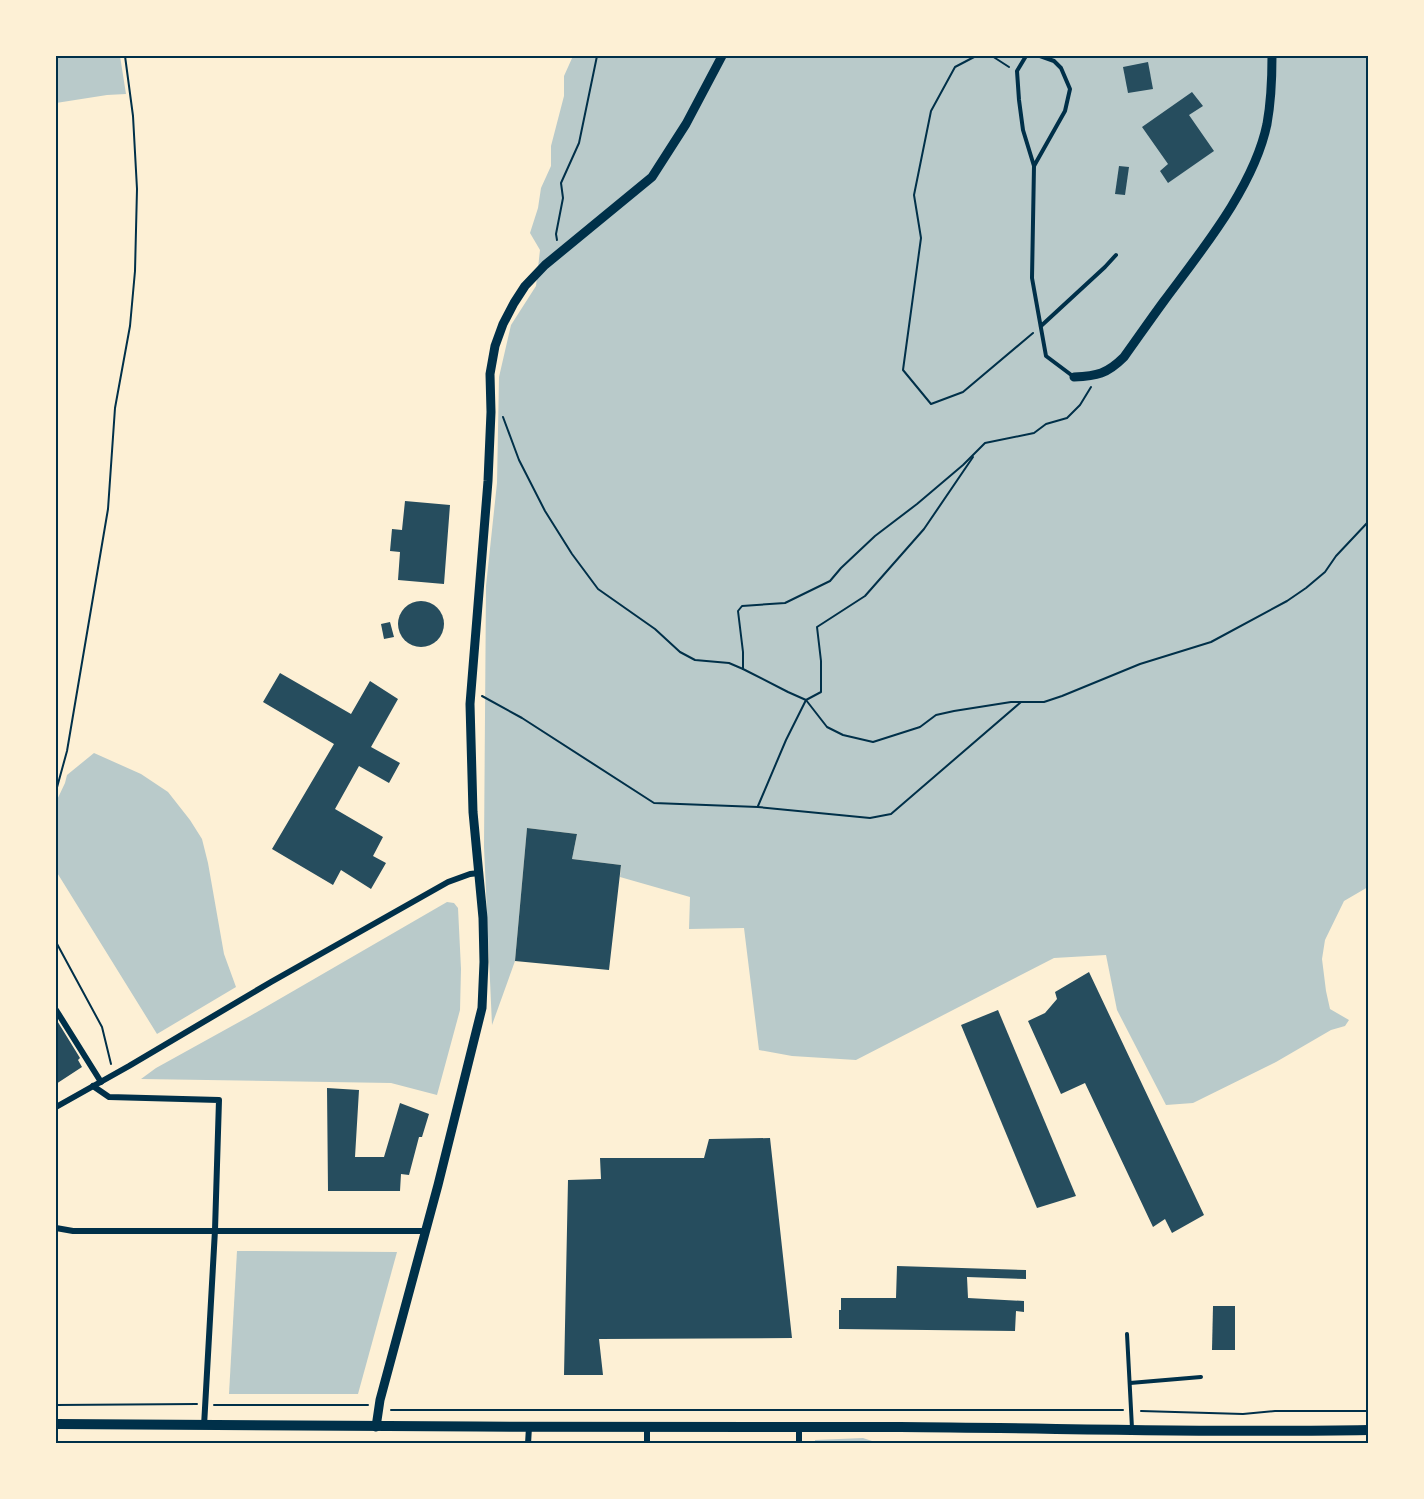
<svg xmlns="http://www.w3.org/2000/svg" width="1424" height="1499" font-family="Karla,sans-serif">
  <rect width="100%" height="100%" fill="#fdf0d5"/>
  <!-- green -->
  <g fill="#b9caca">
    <polygon points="56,56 120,56 126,94 107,95 56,103"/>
    <polygon points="573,56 1368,56 1368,887 1344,901 1325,940 1322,959 1326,991 1330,1009 1349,1020 1345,1026 1331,1030 1276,1062 1193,1103 1166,1105 1117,1010 1106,955 1054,958 856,1060 792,1056 759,1050 744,928 689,929 690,897 620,877 621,865 572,859 577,834 527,828 515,961 492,1025 484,847 486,586 497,483 499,377 511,325 536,286 540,250 530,233 538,208 541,188 551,166 551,146 564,96 564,76"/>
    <polygon points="94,753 141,774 168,792 190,820 202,839 208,863 224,954 236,987 157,1034 56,871 56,802 65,783 67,775"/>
    <polygon points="447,902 454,903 458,908 461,969 460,1010 437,1095 391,1083 141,1079 156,1068 250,1016"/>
    <polygon points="237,1251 397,1252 358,1394 229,1394"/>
    <polygon points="863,1438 878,1443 815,1443 815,1440"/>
  </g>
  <!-- building -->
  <g fill="#264d5e">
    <polygon points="1148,62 1153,89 1128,93 1123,67"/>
    <polygon points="1192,92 1203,106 1189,115 1214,151 1168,183 1160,171 1168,164 1142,127"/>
    <polygon points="1119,166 1129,167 1125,195 1115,194"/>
    <polygon points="405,501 450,505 444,584 398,580 400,552 390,551 392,529 402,530"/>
    <circle cx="421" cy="624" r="23"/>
    <polygon points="390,622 394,637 384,639 381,624"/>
    <polygon points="280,673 351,714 370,681 398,699 371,747 400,763 389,783 359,766 335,809 383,837 373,856 386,863 371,889 341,870 333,885 272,849 334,744 263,702"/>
    <polygon points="527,828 577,834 572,859 621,865 609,970 515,961"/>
    <polygon points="1089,972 1204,1215 1172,1233 1165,1219 1153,1227 1085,1083 1061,1094 1028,1021 1045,1013 1057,999 1055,992"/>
    <polygon points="998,1010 1076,1196 1037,1208 961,1025"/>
    <polygon points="56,1019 80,1058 78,1060 82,1067 56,1084"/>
    <polygon points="327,1088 359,1090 355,1157 384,1157 400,1103 429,1114 422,1137 419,1137 409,1175 401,1174 400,1191 328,1191"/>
    <polygon points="770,1138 792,1338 599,1339 603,1375 564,1375 568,1180 601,1179 600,1158 704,1158 709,1139"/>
    <polygon points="897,1266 1026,1270 1026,1279 967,1277 968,1298 1024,1301 1024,1312 1016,1311 1015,1331 839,1329 839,1310 841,1310 841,1298 896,1298"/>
    <polygon points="1213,1306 1235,1306 1235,1350 1212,1350"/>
  </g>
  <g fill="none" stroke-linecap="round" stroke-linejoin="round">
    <!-- path -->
    <g stroke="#003049" stroke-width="2">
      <polyline points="976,56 955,67 931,111 914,195 921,238 903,370 931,404 963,392 1033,333"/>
      <polyline points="992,56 1009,67"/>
      <polyline points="557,240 556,234 563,198 561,183 579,143 597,56"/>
      <polyline points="503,417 519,460 545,511 572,554 598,589 655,629 680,652 695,660 729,663 743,669 743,652 738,611 742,606 785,603 830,581 841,568 875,536 917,504 963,465 985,443 1034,433 1046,424 1067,418 1080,405 1091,387"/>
      <polyline points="743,669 788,692 806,700 827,727 843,735 873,742 920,727 936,715 954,711 1011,702 1044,702 1062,696 1140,664 1211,642 1287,601 1306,588 1325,572 1336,556 1368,522"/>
      <polyline points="482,696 522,718 654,803 758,807 870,818 891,814 1021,702"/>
      <polyline points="56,791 67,751 108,509 115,408 130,326 135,271 137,189 133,116 125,56"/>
      <polyline points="758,806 786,740 806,700 821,692 821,661 817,627 865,596 924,529 973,457"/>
      <polyline points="56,942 102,1027 111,1064"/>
      <polyline points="56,1405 197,1404"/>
      <polyline points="214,1405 368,1405"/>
      <polyline points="391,1410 1123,1410"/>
      <polyline points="1141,1411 1243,1414 1275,1411 1368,1411"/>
    </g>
    <!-- service -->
    <g stroke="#003049" stroke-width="4">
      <polyline points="1026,56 1017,71 1019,100 1023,130 1034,166 1065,111 1070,89 1061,68 1054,61 1040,56"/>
      <polyline points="1034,166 1032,278 1046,356 1074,377"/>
      <polyline points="1041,326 1105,267 1116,255"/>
      <polyline points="1127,1334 1132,1428"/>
      <polyline points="1130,1383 1201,1377"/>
    </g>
    <!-- minor -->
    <g stroke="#003049" stroke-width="6">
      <polyline points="56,1010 101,1082"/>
      <polyline points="93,1086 109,1097 219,1100 215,1230 204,1426"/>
      <polyline points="56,1107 129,1066 271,982 448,882 470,874 479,873"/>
      <polyline points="56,1228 73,1231 425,1231"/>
      <polyline points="799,1427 799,1444"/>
      <polyline points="528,1444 529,1427"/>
      <polyline points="647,1444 647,1427"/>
    </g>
    <!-- tertiary -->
    <g stroke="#003049" stroke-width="9">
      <path d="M1074,377C1097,376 1107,374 1124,357C1137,339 1150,320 1164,301C1201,251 1254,187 1267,124C1271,102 1272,78 1272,56"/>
      <polyline points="376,1427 380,1400 438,1185 482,1008 484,962 483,918 473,812 470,704 488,481 491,412 490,374 495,346 503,324 514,303 525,286 545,265 652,177 686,124 722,56"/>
    </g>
    <!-- secondary -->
    <path stroke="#003049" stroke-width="10" d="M56,1424C337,1427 619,1427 900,1427C1056,1428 1212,1433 1368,1430"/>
  </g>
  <!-- border -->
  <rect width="1424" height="1499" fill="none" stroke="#fdf0d5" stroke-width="114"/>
  <rect x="57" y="57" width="1310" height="1385" fill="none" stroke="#003049" stroke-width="2"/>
</svg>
